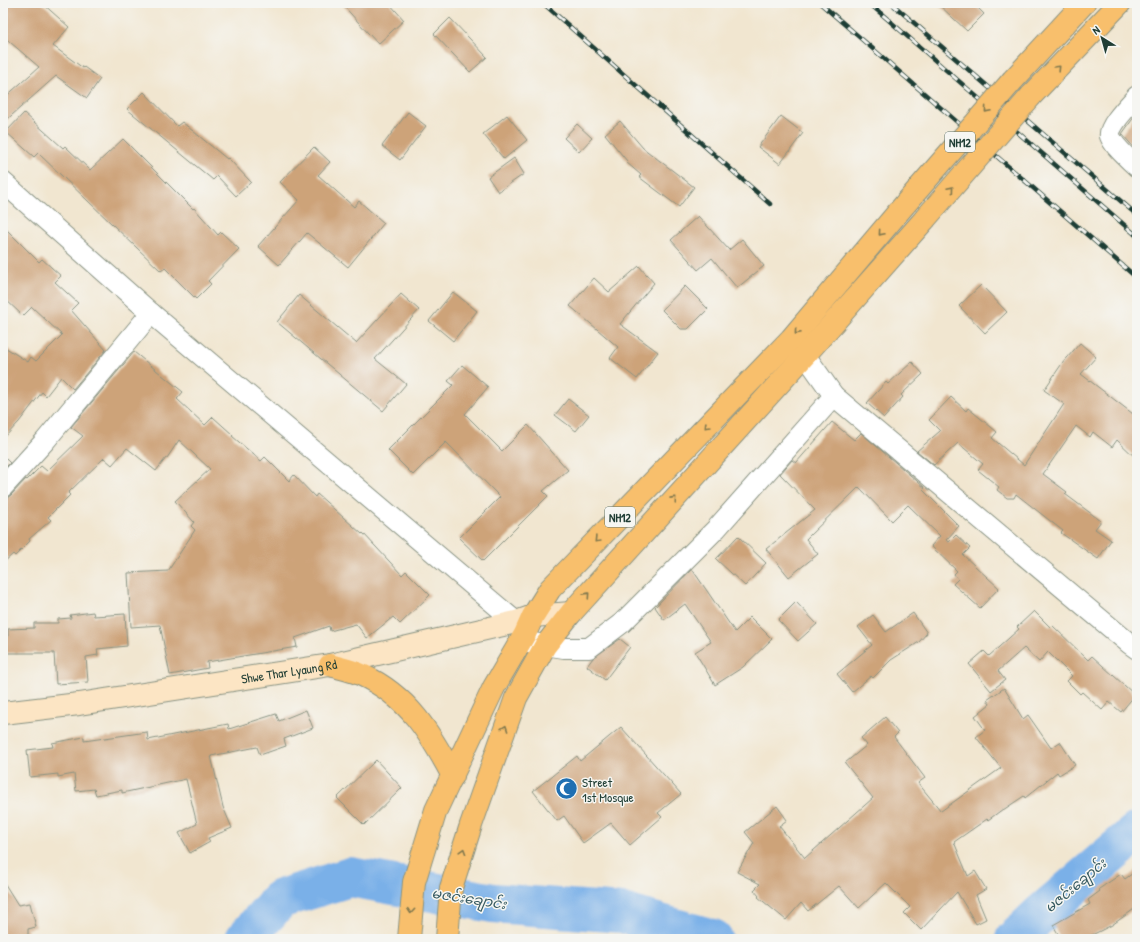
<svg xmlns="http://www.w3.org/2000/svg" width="1140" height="942" font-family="'Patrick Hand','Noto Sans Myanmar',sans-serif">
  <rect width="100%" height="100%" fill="#f6f6f2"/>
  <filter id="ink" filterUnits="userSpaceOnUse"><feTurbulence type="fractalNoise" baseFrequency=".025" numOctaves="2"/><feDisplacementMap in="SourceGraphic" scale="8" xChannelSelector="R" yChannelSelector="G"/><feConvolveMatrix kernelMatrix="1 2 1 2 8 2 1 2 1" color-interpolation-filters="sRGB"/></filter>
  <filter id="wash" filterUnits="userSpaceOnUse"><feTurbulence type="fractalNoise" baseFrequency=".012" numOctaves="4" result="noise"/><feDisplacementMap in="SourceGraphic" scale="16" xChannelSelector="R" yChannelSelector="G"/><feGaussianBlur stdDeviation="0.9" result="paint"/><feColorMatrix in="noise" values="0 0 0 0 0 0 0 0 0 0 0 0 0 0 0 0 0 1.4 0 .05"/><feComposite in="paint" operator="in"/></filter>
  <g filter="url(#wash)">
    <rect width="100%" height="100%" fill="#f1e6d0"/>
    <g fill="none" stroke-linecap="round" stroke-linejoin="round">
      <!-- river -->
      <g stroke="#7ab0e8" stroke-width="40">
        <polyline points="245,939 280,899 350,877 493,903 622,913 713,939"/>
        <polyline points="1015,939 1041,914 1137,832"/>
      </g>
    </g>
    <g id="blocks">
      <!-- building -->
      <g fill="#cda379">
        <polygon points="3,3 42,3 69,27 53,46 83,68 84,67 100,79 87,98 56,76 3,123 3,99 39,67 3,36"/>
        <polygon points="341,3 389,3 404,20 378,44"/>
        <polygon points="937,3 973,3 984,14 967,31"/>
        <polygon points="450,18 487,57 470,72 434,34"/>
        <polygon points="144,92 177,126 182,122 227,159 228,158 251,182 236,196 217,176 213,180 127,109"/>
        <polygon points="408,112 426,126 400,160 382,146"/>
        <polygon points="24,113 63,148 65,146 90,170 123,139 193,209 194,208 218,235 221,232 239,249 208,281 211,284 196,299 165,268 161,271 38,153 34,157 6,132"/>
        <polygon points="1137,113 1137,151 1122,134"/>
        <polygon points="507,115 527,140 504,159 483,134"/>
        <polygon points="781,116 803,133 780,164 758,147"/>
        <polygon points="620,121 643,148 694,187 679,207 639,177 641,175 626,162 627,161 605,134"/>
        <polygon points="577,124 592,138 579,152 564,138"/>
        <polygon points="314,147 330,162 318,175 354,207 359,201 384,223 348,267 307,233 279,265 258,246 299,200 280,182"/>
        <polygon points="514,158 524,174 498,192 488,177"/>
        <polygon points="698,216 729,250 742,239 764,266 737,288 712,258 698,270 671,240"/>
        <polygon points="3,226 39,262 42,259 61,276 55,282 78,303 71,310 106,350 73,389 61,377 46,396 42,392 19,422 3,439 3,346 28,362 31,357 36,361 62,335 32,307 23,316 3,297"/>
        <polygon points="639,266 654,283 620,324 658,352 637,379 610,358 618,347 570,306 594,278 609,292"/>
        <polygon points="981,285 1007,312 985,333 959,306"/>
        <polygon points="685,286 708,309 688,329 681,329 662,310"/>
        <polygon points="453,292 477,311 453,341 429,321"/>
        <polygon points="401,294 419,310 375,359 406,384 383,411 277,322 299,295 356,343"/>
        <polygon points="1080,343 1096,357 1081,374 1137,417 1137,459 1117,440 1112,447 1093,432 1090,437 1076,426 1043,474 1067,492 1065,494 1101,521 1095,529 1111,540 1098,559 1061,533 1063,531 1016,494 1014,498 1007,498 997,490 999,487 978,470 983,464 958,443 934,465 917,451 940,431 929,420 951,397 966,411 968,408 997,432 992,438 1024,465 1064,404 1044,390 1061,365"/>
        <polygon points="134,352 183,392 177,399 205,425 213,417 233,435 232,436 261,461 265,457 289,481 294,475 315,497 317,494 362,534 363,533 402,575 406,571 430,595 400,624 393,617 367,638 356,624 330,631 329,626 295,638 297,647 207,662 208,668 170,675 160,625 131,627 128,573 168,571 195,530 191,526 194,522 175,501 210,469 179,440 167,458 166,458 156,471 127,448 112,465 104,458 68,493 70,495 48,517 51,520 29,539 30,541 15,556 13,554 3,563 3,498 7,498 11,495 26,479 27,480 41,466 47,471 83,436 71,427"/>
        <polygon points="912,362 923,374 901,395 903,397 884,418 867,403 886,382 888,384"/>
        <polygon points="462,365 488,387 465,414 502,451 528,425 568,470 543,491 548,496 483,561 459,538 500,497 446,442 413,475 388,450 453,385 448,381"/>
        <polygon points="568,399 589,415 576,431 555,415"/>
        <polygon points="832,422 854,440 861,433 917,481 925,488 923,490 959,526 946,540 949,542 956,535 970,548 963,555 999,588 980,608 953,584 958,579 954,574 957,571 931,546 940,536 908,505 892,521 859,487 806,539 818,554 789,577 766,549 815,510 780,474 792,460 796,463"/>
        <polygon points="3,456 10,463 3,470"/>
        <polygon points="738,536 766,563 745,586 716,559"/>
        <polygon points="692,569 735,632 750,617 772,639 743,667 715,685 695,652 711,642 685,604 664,620 655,607"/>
        <polygon points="796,602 817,624 798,641 778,620"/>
        <polygon points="1034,611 1050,627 1052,625 1088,660 1092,656 1135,695 1121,712 1109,702 1102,710 1082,692 1080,694 1067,681 1072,676 1048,652 1039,662 1024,648 998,671 1005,680 991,691 969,664 984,651 989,656 1019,629 1017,627"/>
        <polygon points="93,612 94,616 125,614 127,646 97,649 98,655 86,657 88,682 56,684 54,653 3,653 3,636 8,636 8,629 34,628 34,623 58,623 58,619 71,618 70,615"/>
        <polygon points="913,613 927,633 919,642 891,660 873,678 871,676 852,692 837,674 872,645 858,627 873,615 886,632"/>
        <polygon points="620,639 630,647 605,680 587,666 593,658"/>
        <polygon points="1004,688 1023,719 1028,715 1051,748 1060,742 1075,765 1059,775 1057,772 1025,798 1024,796 1003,810 1003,809 988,820 987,819 954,842 968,876 975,871 986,889 976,895 986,919 976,924 957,892 921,930 904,913 910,907 886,883 859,908 839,886 808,911 801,903 786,920 758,897 759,896 754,890 760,884 737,872 754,843 745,832 777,806 787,820 779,826 805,858 873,798 845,763 867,745 861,738 885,717 898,733 894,737 925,778 918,783 941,811 1001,768 976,737 985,730 975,716 990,704 987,700"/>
        <polygon points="306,710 313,728 284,739 286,746 260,755 257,747 211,756 223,807 232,828 208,838 210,842 190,853 179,833 197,824 186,779 122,793 122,790 96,795 94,789 76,791 74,774 58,777 58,774 30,777 27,750 53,747 52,743 84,737 84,741 147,732 148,740 228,724 229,729 276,714 279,721"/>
        <polygon points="621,727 681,794 658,813 662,817 630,845 611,823 583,843 564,816 557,821 533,791 577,756 580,761"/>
        <polygon points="376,760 402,788 364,825 337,798"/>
        <polygon points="1137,870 1137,907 1112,925 1084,939 1061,939 1053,925 1090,904 1088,900 1100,891 1099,889 1121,874 1125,879"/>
        <polygon points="3,881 18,905 30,903 36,927 28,929 28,939 3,939"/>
      </g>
    </g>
  </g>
  <g filter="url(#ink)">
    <use href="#blocks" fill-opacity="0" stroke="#889282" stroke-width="1"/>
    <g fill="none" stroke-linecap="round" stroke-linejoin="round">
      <defs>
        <g id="street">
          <path d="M1137,96C1131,103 1107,127 1110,136C1114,147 1129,159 1137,167"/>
          <polyline points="3,182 151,313 516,622"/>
          <polyline points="805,355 834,396 1130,644 1137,649"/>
          <polyline points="3,487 45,441 151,313"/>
          <polyline points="520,641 564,648 589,648 622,623 716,529 834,396"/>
        </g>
        <g id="secondary">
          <path id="s1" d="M3,713L79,704L330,665L516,622L533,616L571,613"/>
        </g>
        <g id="highway">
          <polyline points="1013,80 1084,3"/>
          <polyline points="1031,96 1120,3"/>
          <path d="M330,665C340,668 352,670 362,675C408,696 430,733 453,776"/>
          <polyline points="409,939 414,882 436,810 494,687 525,634 533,616 550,589 791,339 906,203"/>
          <polyline points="447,939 451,888 471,825 516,698 545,646 571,613 805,355 925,219"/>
        </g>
      </defs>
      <!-- street casing -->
      <use href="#street" stroke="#889282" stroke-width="22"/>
      <!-- secondary casing -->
      <use href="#secondary" stroke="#889282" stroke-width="24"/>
      <!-- highway casing -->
      <use href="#highway" stroke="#889282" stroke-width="24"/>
      <!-- street -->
      <use href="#street" stroke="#fff" stroke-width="20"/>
      <!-- secondary -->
      <use href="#secondary" stroke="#fce5c4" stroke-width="22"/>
      <!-- highway -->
      <use href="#highway" stroke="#f8bf6c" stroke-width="22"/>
      <defs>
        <g id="rail">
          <polyline points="543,3 770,204"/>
          <polyline points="820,3 1137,278"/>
          <polyline points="869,3 1137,236"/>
          <polyline points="891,3 1137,215"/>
        </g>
      </defs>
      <!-- rail casing -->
      <use href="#rail" stroke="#1f3d34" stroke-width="4.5"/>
      <!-- rail -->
      <use href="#rail" stroke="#f6f6f2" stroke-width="3" stroke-dasharray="9" stroke-linecap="butt"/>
      <defs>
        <g id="highway-bridge">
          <polyline points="906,203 1013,80"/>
          <polyline points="925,219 1031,96"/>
        </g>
      </defs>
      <!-- highway-bridge casing -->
      <use href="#highway-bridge" stroke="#889282" stroke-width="24" stroke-linecap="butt"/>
      <!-- highway-bridge -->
      <use href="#highway-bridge" stroke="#f8bf6c" stroke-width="22"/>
    </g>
    <!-- one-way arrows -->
    <defs><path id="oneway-chevron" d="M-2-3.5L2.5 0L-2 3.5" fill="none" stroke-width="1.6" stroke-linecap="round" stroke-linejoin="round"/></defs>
    <g stroke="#81784d">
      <use href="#oneway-chevron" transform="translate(1058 68) rotate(-46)"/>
      <use href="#oneway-chevron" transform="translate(987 110) rotate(131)"/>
      <use href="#oneway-chevron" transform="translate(951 189) rotate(-49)"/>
      <use href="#oneway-chevron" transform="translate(881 233) rotate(131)"/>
      <use href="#oneway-chevron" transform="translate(797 332) rotate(131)"/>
      <use href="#oneway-chevron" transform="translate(707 426) rotate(134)"/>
      <use href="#oneway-chevron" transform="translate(674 499) rotate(-48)"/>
      <use href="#oneway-chevron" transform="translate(597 540) rotate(134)"/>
      <use href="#oneway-chevron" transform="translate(587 595) rotate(-48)"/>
      <use href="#oneway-chevron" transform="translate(505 728) rotate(-70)"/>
      <use href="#oneway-chevron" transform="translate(463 851) rotate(-73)"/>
      <use href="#oneway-chevron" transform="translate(411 911) rotate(95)"/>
    </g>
  </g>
  <!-- icons -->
  <defs>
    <symbol id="mosque-disc" viewBox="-11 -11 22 22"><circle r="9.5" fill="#1f6fb2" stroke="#f6f6f2"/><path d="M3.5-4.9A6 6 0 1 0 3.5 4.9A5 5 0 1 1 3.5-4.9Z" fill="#fff"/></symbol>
  </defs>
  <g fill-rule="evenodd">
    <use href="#mosque-disc" x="554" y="776" width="25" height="25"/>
  </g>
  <g text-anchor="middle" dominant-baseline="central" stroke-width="3" stroke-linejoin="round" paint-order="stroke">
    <!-- shield labels -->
    <g fill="#f6f6f2" stroke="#60746d" stroke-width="1">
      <rect x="945" y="132" width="30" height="20" rx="3"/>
      <rect x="605" y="507" width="30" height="20" rx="3"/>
    </g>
    <g font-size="12" font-weight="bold" fill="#1f3d34">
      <text x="960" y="142">NH12</text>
      <text x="620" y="517">NH12</text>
    </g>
    <!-- street labels -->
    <g font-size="13" fill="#1f3d34" stroke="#f6f6f2">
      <text stroke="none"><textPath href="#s1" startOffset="289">Shwe Thar Lyaung Rd</textPath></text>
    </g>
    <!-- poi labels -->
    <g font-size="13" fill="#1f3d34" stroke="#f6f6f2" text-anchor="start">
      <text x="582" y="782">Street<tspan x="582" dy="15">1st Mosque</tspan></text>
    </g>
    <!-- water labels -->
    <g font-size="14" font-style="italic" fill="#365a61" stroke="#f6f6f2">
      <text transform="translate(1075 885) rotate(-40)">မဇင်းချောင်း</text>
      <text transform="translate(469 898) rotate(9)">မဇင်းချောင်း</text>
    </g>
  </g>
  <!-- margin -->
  <rect width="1140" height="942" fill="none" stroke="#f6f6f2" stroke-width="16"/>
  <!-- north arrow -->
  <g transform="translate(1102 38) rotate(323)" stroke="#f6f6f2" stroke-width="3" paint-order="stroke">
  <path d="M0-3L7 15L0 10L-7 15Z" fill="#1f3d34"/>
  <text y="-6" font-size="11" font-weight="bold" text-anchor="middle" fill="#1f3d34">N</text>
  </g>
</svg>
